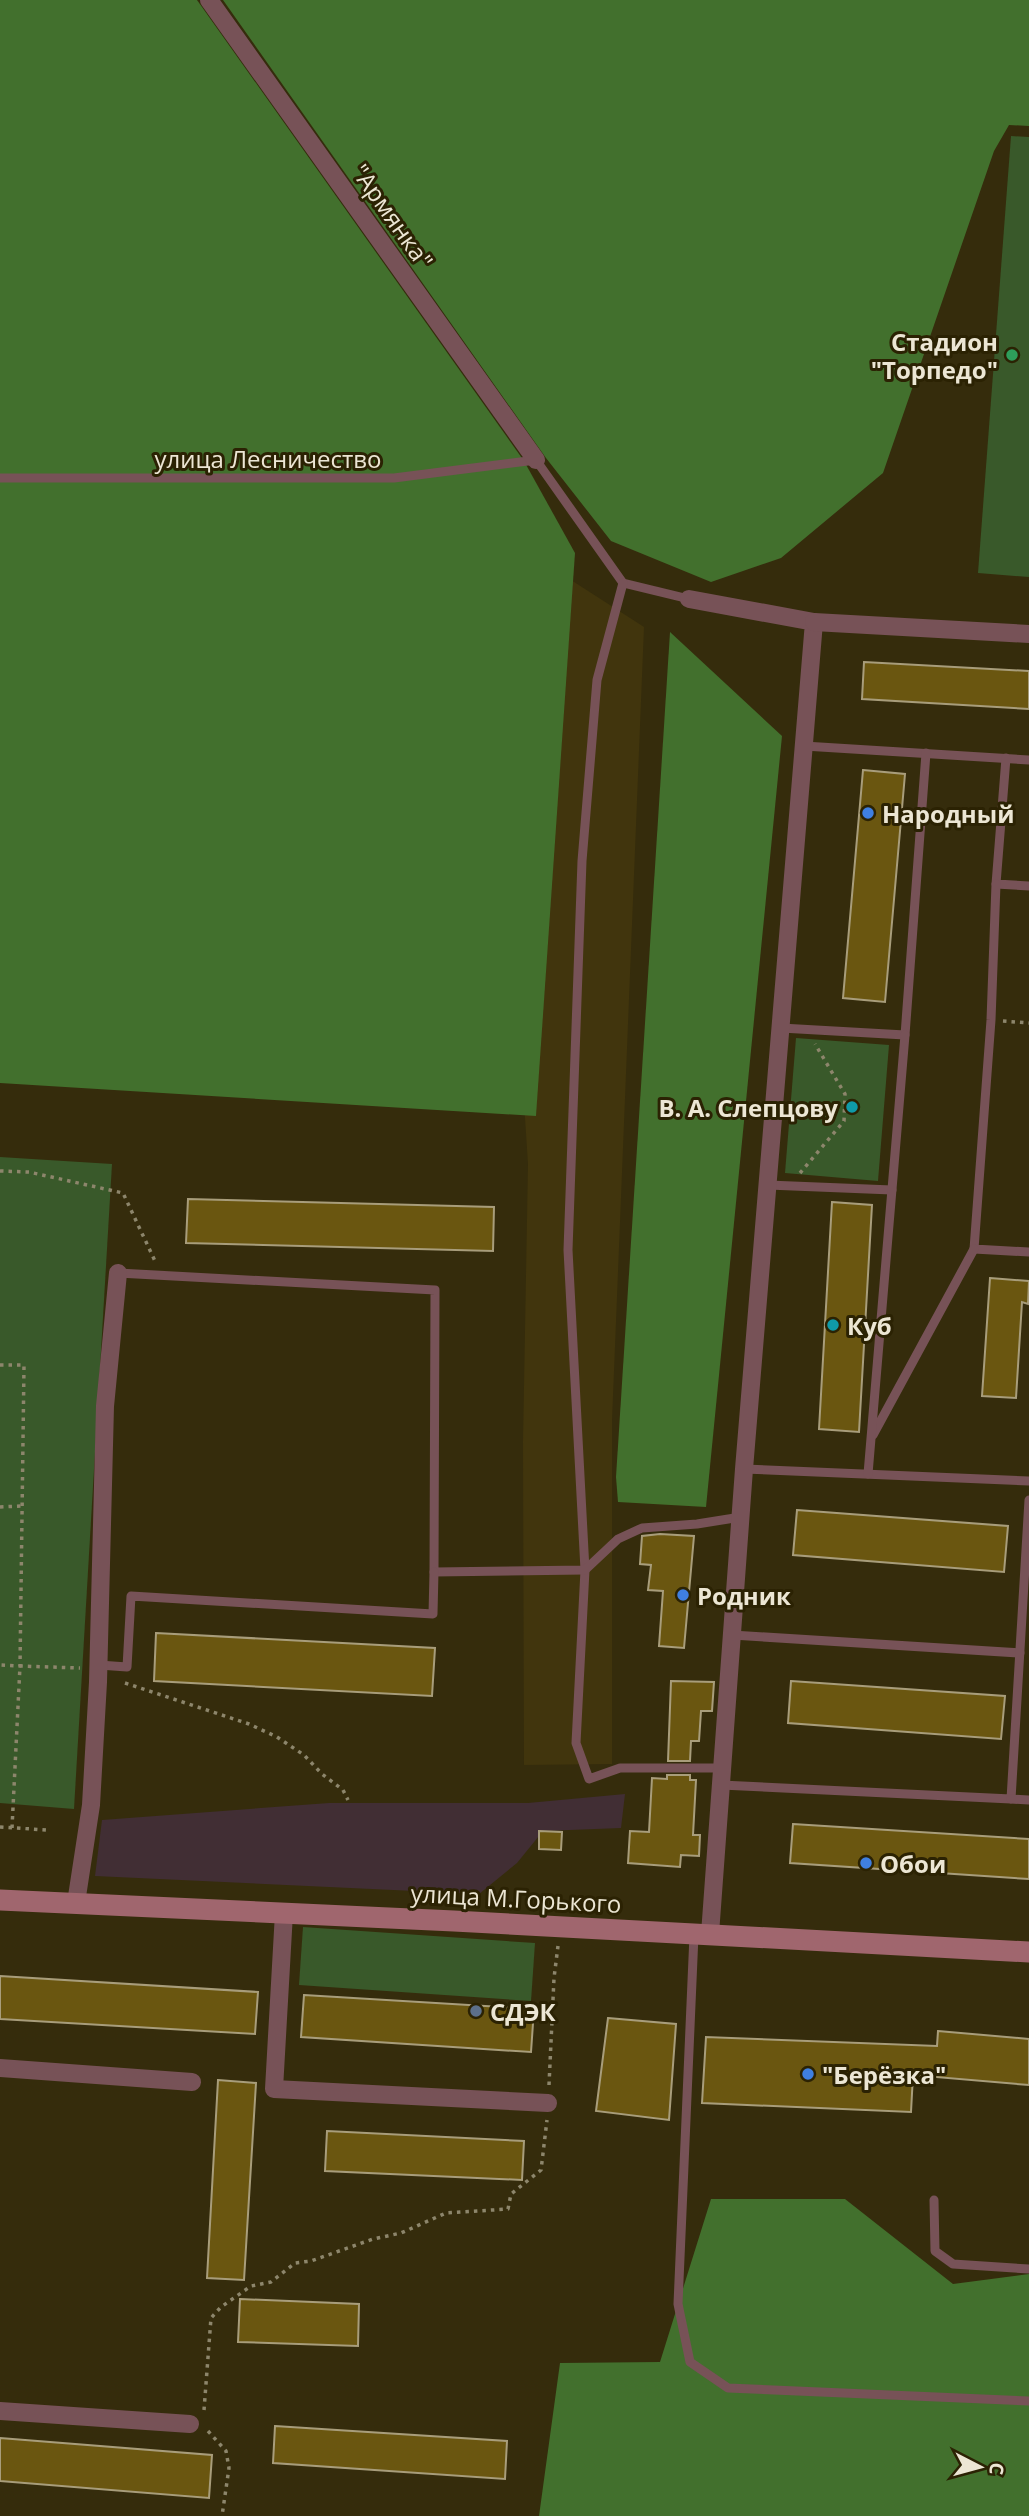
<svg xmlns="http://www.w3.org/2000/svg" width="1029" height="2516" font-family="'Open Sans',sans-serif">
  <rect width="100%" height="100%" fill="#352c0c"/>
  <!-- commercial -->
  <polygon fill="#412e34" points="625,1794 621,1828 543,1831 517,1863 479,1894 95,1876 102,1820 329,1803 528,1803"/>
  <!-- built -->
  <polygon fill="#41350d" points="571,580 644,627 612,1421 612,1764 524,1765 523,1442 528,1164 523,1087"/>
  <!-- green -->
  <g fill="#39592a">
    <polygon points="1011,136 1029,137 1029,577 978,573"/>
    <polygon points="796,1038 889,1045 878,1181 785,1173"/>
    <polygon points="0,1157 112,1164 74,1809 0,1803"/>
    <polygon points="303,1927 535,1943 531,2001 299,1985"/>
  </g>
  <!-- forest -->
  <g fill="#42702d">
    <polygon points="0,0 197,0 524,461 575,553 536,1116 0,1083"/>
    <polygon points="223,0 1029,0 1029,126 1009,125 994,151 883,473 781,558 711,582 611,541 546,458"/>
    <polygon points="670,632 782,736 706,1507 618,1502 616,1477"/>
    <polygon points="711,2199 845,2199 953,2284 1029,2274 1029,2516 539,2516 560,2363 660,2362"/>
  </g>
  <!-- building -->
  <g fill="#6a5610" stroke="#a89d7b" stroke-width="2">
    <polygon points="864,662 1029,671 1029,709 862,699"/>
    <polygon points="863,770 905,774 885,1002 843,998"/>
    <polygon points="188,1199 494,1207 493,1251 186,1243"/>
    <polygon points="832,1202 872,1205 859,1432 819,1429"/>
    <polygon points="990,1278 1029,1281 1028,1304 1022,1302 1016,1398 982,1396"/>
    <polygon points="797,1510 1008,1526 1004,1572 793,1555"/>
    <polygon points="660,1534 694,1536 684,1648 659,1646 663,1591 648,1590 651,1565 640,1564 642,1536"/>
    <polygon points="156,1633 435,1648 432,1696 154,1681"/>
    <polygon points="671,1681 714,1682 712,1711 701,1711 699,1741 691,1741 690,1761 668,1761"/>
    <polygon points="791,1681 1005,1696 1001,1739 788,1723"/>
    <polygon points="667,1775 690,1775 690,1780 696,1780 693,1835 700,1835 699,1856 681,1855 680,1867 628,1863 630,1831 649,1832 652,1778 667,1779"/>
    <polygon points="793,1824 1029,1839 1029,1879 790,1863"/>
    <polygon points="539,1831 562,1832 561,1850 539,1849"/>
    <polygon points="0,1976 258,1992 255,2034 0,2019"/>
    <polygon points="304,1995 534,2009 531,2052 301,2037"/>
    <polygon points="608,2018 676,2024 669,2120 596,2111"/>
    <polygon points="938,2031 1029,2039 1029,2085 913,2075 911,2112 702,2103 706,2037 937,2046"/>
    <polygon points="218,2080 256,2083 244,2280 207,2278"/>
    <polygon points="327,2131 524,2141 522,2180 325,2171"/>
    <polygon points="240,2299 359,2304 358,2346 238,2342"/>
    <polygon points="275,2426 507,2441 505,2479 273,2463"/>
    <polygon points="0,2438 212,2455 209,2498 0,2481"/>
  </g>
  <g fill="none" stroke-linecap="round" stroke-linejoin="round">
    <!-- path -->
    <g stroke="#8d866c" stroke-width="3.5" stroke-dasharray="3.5 5" stroke-linecap="butt">
      <polyline points="1003,1021 1029,1023"/>
      <polyline points="0,1171 29,1172 123,1193 155,1261"/>
      <polyline points="800,1173 844,1121 845,1094 815,1044"/>
      <polyline points="0,1365 24,1365 20,1666 0,1665"/>
      <polyline points="0,1507 22,1506"/>
      <polyline points="125,1683 249,1724 277,1737 304,1755 322,1774 343,1790 348,1800"/>
      <polyline points="0,1827 47,1830"/>
      <polyline points="12,1828 20,1666 80,1668"/>
      <polyline points="549,2085 554,1978 558,1946"/>
      <polyline points="204,2410 211,2318 221,2307 251,2286 271,2282 295,2263 311,2261 373,2239 401,2233 446,2213 508,2209 511,2194 541,2170 547,2120"/>
      <polyline points="208,2431 226,2451 229,2468 222,2516"/>
    </g>
    <!-- lane -->
    <g stroke="#775257" stroke-width="9">
      <polyline points="0,478 394,478 536,460 623,583 689,599"/>
      <polyline points="623,583 597,680 582,861 568,1250 585,1570 576,1743 589,1779 620,1768 723,1768"/>
      <polyline points="804,746 1029,760"/>
      <polyline points="1006,758 996,884 1029,886"/>
      <polyline points="996,884 991,1020 974,1249 1029,1252"/>
      <polyline points="781,1028 905,1035 926,753"/>
      <polyline points="768,1185 892,1190"/>
      <polyline points="118,1273 435,1290 434,1572 585,1570 618,1539 642,1528 697,1524 741,1517"/>
      <polyline points="873,1435 974,1249"/>
      <polyline points="744,1469 1029,1481"/>
      <polyline points="868,1474 905,1035"/>
      <polyline points="732,1635 1020,1653"/>
      <polyline points="99,1665 127,1667 131,1596 433,1614 434,1572"/>
      <polyline points="721,1785 1011,1799 1029,1500"/>
      <polyline points="1011,1799 1029,1800"/>
      <polyline points="694,1935 678,2304 690,2362 728,2388 1029,2401"/>
      <polyline points="934,2200 935,2251 953,2264 1029,2269"/>
    </g>
    <!-- street -->
    <g stroke="#775257" stroke-width="18">
      <polyline points="209,0 536,460"/>
      <polyline points="689,599 814,622 744,1469 710,1934"/>
      <polyline points="814,622 1029,634"/>
      <polyline points="76,1903 91,1805 98,1682 105,1406 118,1273"/>
      <polyline points="284,1913 274,2089 548,2103"/>
      <polyline points="0,2068 192,2082"/>
      <polyline points="0,2411 190,2424"/>
    </g>
    <!-- secondary -->
    <polyline stroke="#a0666e" stroke-width="21" points="0,1900 454,1921 1029,1952"/>
  </g>
  <!-- markers -->
  <circle fill="#2e9e5b" stroke="#2b2203" stroke-width="2.5" cx="1012" cy="355" r="7"/>
  <g fill="#3f7fe0" stroke="#2b2203" stroke-width="2.5">
    <circle cx="868" cy="813" r="7"/>
    <circle cx="683" cy="1595" r="7"/>
    <circle cx="866" cy="1863" r="7"/>
    <circle cx="808" cy="2074" r="7"/>
  </g>
  <g fill="#0f9aa8" stroke="#2b2203" stroke-width="2.5">
    <circle cx="852" cy="1107" r="7"/>
    <circle cx="833" cy="1325" r="7"/>
  </g>
  <circle fill="#5c6f8a" stroke="#2b2203" stroke-width="2.5" cx="476" cy="2011" r="7"/>
  <g text-anchor="middle" dominant-baseline="central" stroke-width="6" stroke-linejoin="round" paint-order="stroke">
    <!-- street labels -->
    <g font-size="24" fill="#ece6d4" stroke="#2b2203">
      <text transform="translate(393 216) rotate(55)">"Армянка"</text>
      <text x="268" y="458">улица Лесничество</text>
      <text transform="translate(516 1898) rotate(3)">улица М.Горького</text>
    </g>
    <!-- poi labels -->
    <g font-size="24" font-weight="bold" fill="#ece6d4" stroke="#2b2203" text-anchor="start">
      <text x="998" y="341" text-anchor="end">Стадион<tspan x="998" dy="28">"Торпедо"</tspan></text>
      <text x="882" y="813">Народный</text>
      <text x="838" y="1107" text-anchor="end">В. А. Слепцову</text>
      <text x="847" y="1325">Куб</text>
      <text x="697" y="1595">Родник</text>
      <text x="880" y="1863">Обои</text>
      <text x="490" y="2011">СДЭК</text>
      <text x="822" y="2074">"Берёзка"</text>
    </g>
  </g>
  <!-- north arrow -->
  <g transform="translate(980 2467) rotate(96)" stroke="#2b2203" stroke-width="5" paint-order="stroke">
  <path d="M0-5L12 26L0 18L-12 26Z" fill="#ece6d4"/>
  <text y="-10" font-size="19" font-weight="bold" text-anchor="middle" fill="#ece6d4">С</text>
  </g>
</svg>
